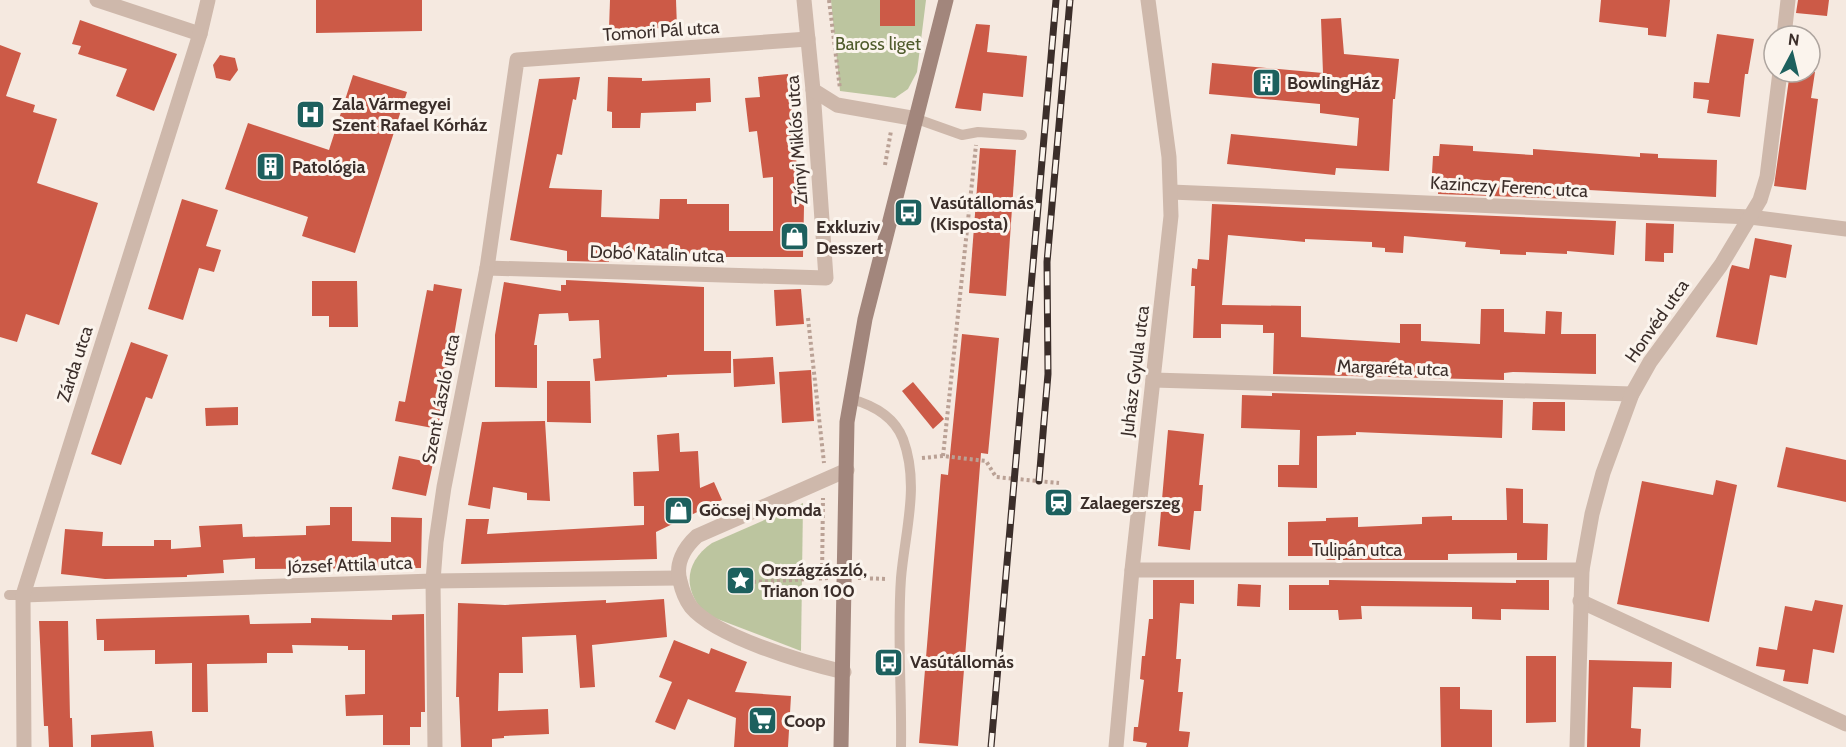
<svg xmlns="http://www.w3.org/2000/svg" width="1846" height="747" font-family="Cabin,sans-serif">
  <rect width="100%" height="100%" fill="#f5e9e0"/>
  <!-- green -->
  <g fill="#bcc59f">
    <polygon points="831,0 926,0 917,72 908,89 895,98 840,91"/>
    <path d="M803,503L801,651L707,615C683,592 683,563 712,543Z"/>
  </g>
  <!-- building -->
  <g fill="#cc5a47">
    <polygon points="316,0 422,0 422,31 316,33"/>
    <polygon points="610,0 676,0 677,28 609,29"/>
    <rect x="880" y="0" width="35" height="26"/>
    <polygon points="1601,0 1670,0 1666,37 1648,35 1648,28 1599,22"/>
    <polygon points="1798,0 1829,0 1827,16 1796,13"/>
    <polygon points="1341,18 1344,54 1399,59 1395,99 1393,99 1389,171 1336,168 1335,175 1227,164 1231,134 1357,146 1359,118 1320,113 1320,104 1209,94 1212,63 1323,73 1321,19"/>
    <polygon points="80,20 177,54 154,111 116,96 127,69 78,54 81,46 72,44"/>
    <polygon points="976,24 990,25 987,52 1027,56 1023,97 983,93 981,111 955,108"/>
    <polygon points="1717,34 1754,39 1748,74 1745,74 1740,117 1707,113 1709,100 1693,98 1694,82 1709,83"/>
    <polygon points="0,45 21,53 6,96 35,105 33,112 57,119 37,183 98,203 59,325 26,314 17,342 0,337"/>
    <polygon points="220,55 235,58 238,70 230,81 216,78 213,65"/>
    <polygon points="1790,72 1815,72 1811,98 1818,99 1806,190 1774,186"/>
    <polygon points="788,74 795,139 793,140 804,207 803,257 698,257 698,254 647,253 609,254 609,262 567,261 567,251 510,240 539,79 580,77 576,100 573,99 562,155 557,154 549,188 602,190 601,217 659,219 660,199 687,199 687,204 729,204 729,231 773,231 773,177 763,178 757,131 749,132 745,98 760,97 758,77"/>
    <polygon points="353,75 407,92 355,253 302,236 308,217 225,189 248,123 329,150"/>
    <polygon points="608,77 642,78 642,81 710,78 711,102 696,103 696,111 641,113 640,128 612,128 612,112 607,111"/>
    <polygon points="1440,144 1473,146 1473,151 1533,155 1533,149 1640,157 1640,153 1658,154 1658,158 1717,160 1716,197 1571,189 1570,199 1438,194 1439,174 1432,173 1433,156 1439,156"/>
    <polygon points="980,148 1016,150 1006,296 969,293"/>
    <polygon points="182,199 218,210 206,246 221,250 214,272 199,268 183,320 148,309"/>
    <polygon points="1212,204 1616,221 1614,255 1567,251 1567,254 1526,252 1526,255 1500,254 1500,250 1465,247 1466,242 1404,236 1403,253 1385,252 1385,248 1372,247 1372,242 1305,239 1305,242 1228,235 1222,305 1301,306 1301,337 1400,343 1400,324 1421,324 1421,341 1480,344 1481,309 1504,309 1504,332 1545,334 1546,311 1562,312 1561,334 1596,334 1596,374 1513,372 1504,373 1504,380 1273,374 1274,333 1263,333 1263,325 1221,324 1221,338 1193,338 1195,286 1191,286 1192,268 1197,269 1198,259 1209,260"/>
    <polygon points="1646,223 1674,224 1673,253 1664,253 1664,262 1645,261"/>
    <polygon points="1755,238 1792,245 1786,278 1770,275 1757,345 1716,337 1730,270 1732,265 1749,269"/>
    <polygon points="566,280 704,287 704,351 731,351 731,373 667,375 667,377 595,381 593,359 601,358 599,320 569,321 568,313 539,314 534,345 537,345 537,388 495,387 495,335 504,282 561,291 561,285 566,285"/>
    <polygon points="312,281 357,281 358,327 329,327 329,316 312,316"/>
    <polygon points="434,284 462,289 438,429 395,421 399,401 405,402 427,290 433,291"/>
    <polygon points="801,289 804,324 776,326 774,290"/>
    <polygon points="962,334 999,338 988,454 981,453 958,746 919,743 941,474 948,475"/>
    <polygon points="131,342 168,355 152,399 146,397 121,465 91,454"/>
    <polygon points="773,357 775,384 734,387 733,359"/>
    <polygon points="811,370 814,421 782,423 779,372"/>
    <polygon points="547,381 590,381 591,423 547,422"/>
    <polygon points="913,382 944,419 933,429 902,391"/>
    <polygon points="1272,393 1503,400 1502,438 1356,432 1356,435 1317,436 1317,488 1278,487 1278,465 1299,465 1300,430 1241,428 1242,395 1272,396"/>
    <polygon points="1533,402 1565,402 1565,431 1532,430"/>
    <polygon points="238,407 238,425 206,426 205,408"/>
    <polygon points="545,421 550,501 527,500 527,493 493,487 490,509 468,505 482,422"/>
    <polygon points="1168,430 1204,434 1199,485 1203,485 1201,511 1194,511 1190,550 1158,546"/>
    <polygon points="679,433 680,452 698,451 700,488 714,482 722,500 656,532 657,559 461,564 466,519 489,519 487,534 644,525 644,506 634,506 633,472 659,471 657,435"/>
    <polygon points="1786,447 1846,460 1846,502 1777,487"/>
    <polygon points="399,456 433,463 426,496 392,489"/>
    <polygon points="1716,480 1737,485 1709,622 1617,604 1642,481 1713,495"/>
    <polygon points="1506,488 1523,489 1523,523 1548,524 1547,560 1517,560 1517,553 1448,554 1448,560 1328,560 1316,556 1288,556 1288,522 1326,521 1326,518 1358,517 1358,527 1422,524 1422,517 1452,516 1452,520 1507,520"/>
    <polygon points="330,507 352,507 352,541 391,542 391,517 422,518 421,568 255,569 255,558 223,560 224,573 187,575 187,577 105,579 61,574 65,529 103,532 102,546 154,546 154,540 171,540 171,549 201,547 199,526 242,524 243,537 306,535 306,526 330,525"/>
    <polygon points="1153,580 1194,580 1194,604 1180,603 1176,659 1181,659 1178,692 1183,692 1179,731 1190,732 1188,747 1146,747 1147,743 1133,741 1134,727 1138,727 1144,680 1140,679 1142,656 1145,656 1149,619 1153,619"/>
    <polygon points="1329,580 1516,583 1516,580 1549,580 1549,610 1501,609 1501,620 1472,619 1472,607 1361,606 1362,619 1339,620 1338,610 1289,610 1289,585 1329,585"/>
    <polygon points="1238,584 1261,585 1260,607 1237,606"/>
    <polygon points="664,599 667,637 592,645 595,687 580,688 576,635 522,637 523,673 499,673 498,711 548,709 549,734 504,736 504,738 492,739 492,747 461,747 459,697 456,697 458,603 505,605 606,600 606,603"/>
    <polygon points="1815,600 1843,605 1834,653 1813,649 1808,684 1783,681 1785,670 1756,666 1759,647 1777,650 1785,606 1812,611"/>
    <polygon points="424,614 425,712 421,712 421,727 410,727 410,745 383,745 383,715 346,716 345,695 365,694 365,650 348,650 348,646 292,645 293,653 267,653 267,663 207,664 208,712 192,712 192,663 155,664 155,650 104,651 104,640 97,640 96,619 249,615 250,624 311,623 311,618 392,620 392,615"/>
    <polygon points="39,621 68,621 70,718 72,718 73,747 49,747 48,726 44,726"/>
    <polygon points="674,640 709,654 711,648 747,662 735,692 791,696 788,747 734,747 736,718 688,699 675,730 655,722 672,682 659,677"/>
    <polygon points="1526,656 1556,656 1556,722 1526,723"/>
    <polygon points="1589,660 1672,662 1671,688 1633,687 1631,728 1641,729 1640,747 1587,747"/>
    <polygon points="1440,687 1460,687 1460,709 1492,710 1492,747 1441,747"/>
    <polygon points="152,731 154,747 91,747 91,735"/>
  </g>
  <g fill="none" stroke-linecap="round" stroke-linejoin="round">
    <!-- path -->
    <g stroke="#baa195" stroke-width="4" stroke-dasharray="3 3" stroke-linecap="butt">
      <polyline points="829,0 840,89"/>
      <polyline points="885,165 891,131"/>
      <polyline points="808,318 824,463"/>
      <polyline points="943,456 976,145"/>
      <polyline points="922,458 943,456 986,461 996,477 1059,483"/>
      <polyline points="822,578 823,498"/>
      <polyline points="858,578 887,579"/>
      <polyline points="753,582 830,578"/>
    </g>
    <!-- service -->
    <g stroke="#ceb8ab" stroke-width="10">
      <polyline points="917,119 962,135 978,132 1022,135"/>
      <path d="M851,399C873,405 894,416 903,439C920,485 905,531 901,578C897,634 902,691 901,747"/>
      <polyline points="9,595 23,595"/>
    </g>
    <!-- minor -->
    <g stroke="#ceb8ab" stroke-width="15">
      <polyline points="97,0 200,34"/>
      <polyline points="1784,36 1788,0"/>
      <polyline points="1171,192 1750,217 1846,229"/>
      <polyline points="487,268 826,278 813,90"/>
      <polyline points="1153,380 1632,394"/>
      <polyline points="1132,570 1582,570"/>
      <polyline points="23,595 433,581 679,578"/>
      <polyline points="1580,601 1846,724"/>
      <path d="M844,672C805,663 716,637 691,607C686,600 682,590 680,581C675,564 684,548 697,536L847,470"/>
      <polyline points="24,747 23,595 200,34 208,0"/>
      <polyline points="435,747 433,581 436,542 444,487 487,268 517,60 808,39"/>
      <polyline points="1116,747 1132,570 1171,216 1169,157 1148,0"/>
      <polyline points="1577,747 1582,570 1592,514 1603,473 1632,394 1650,362 1721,265 1760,200 1767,177 1780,72"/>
    </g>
    <!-- tertiary -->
    <polyline stroke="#ceb8ab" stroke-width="15" points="804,0 813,90 837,105 917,119"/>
    <!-- secondary -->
    <polyline stroke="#a2867c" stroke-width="15" points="841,747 847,422 865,319 946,0"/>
    <defs>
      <g id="rail">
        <polyline points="1039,481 1048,374 1047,262 1070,0"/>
        <polyline points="991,747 1056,0"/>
      </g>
    </defs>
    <!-- rail casing -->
    <use href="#rail" stroke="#3b2e2a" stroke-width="7"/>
    <!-- rail -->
    <use href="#rail" stroke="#fbf4ed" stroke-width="4.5" stroke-dasharray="14" stroke-linecap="butt"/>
  </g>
  <!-- icons -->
  <defs>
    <symbol id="building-square" viewBox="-11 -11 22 22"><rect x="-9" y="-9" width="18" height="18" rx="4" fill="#1d605e" stroke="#fbf4ed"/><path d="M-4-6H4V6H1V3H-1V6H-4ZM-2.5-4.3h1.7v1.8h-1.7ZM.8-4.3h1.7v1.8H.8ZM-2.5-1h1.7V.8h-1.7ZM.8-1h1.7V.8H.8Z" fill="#fff"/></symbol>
    <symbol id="hospital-square" viewBox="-11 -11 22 22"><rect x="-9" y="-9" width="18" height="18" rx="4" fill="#1d605e" stroke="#fbf4ed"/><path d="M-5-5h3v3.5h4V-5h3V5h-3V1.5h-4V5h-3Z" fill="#fff"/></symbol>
    <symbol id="bus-square" viewBox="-11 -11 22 22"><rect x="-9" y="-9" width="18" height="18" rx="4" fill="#1d605e" stroke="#fbf4ed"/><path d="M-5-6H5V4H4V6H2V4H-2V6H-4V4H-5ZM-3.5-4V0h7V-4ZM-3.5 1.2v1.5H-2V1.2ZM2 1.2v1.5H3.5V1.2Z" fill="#fff"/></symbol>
    <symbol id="shop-square" viewBox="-11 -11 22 22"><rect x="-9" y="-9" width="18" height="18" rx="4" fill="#1d605e" stroke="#fbf4ed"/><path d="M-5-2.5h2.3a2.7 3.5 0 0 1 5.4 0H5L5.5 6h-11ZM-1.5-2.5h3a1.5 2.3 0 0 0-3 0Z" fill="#fff"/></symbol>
    <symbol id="station-square" viewBox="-11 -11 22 22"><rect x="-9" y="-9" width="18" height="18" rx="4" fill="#1d605e" stroke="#fbf4ed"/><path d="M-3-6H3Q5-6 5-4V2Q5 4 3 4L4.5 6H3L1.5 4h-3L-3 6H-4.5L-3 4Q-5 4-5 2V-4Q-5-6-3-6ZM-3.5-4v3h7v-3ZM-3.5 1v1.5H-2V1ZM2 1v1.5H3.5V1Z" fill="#fff"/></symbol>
    <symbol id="sight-square" viewBox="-11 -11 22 22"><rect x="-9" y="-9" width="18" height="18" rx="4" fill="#1d605e" stroke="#fbf4ed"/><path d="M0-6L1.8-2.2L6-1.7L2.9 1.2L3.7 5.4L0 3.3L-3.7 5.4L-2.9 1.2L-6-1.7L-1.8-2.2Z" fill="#fff"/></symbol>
    <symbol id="supermarket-square" viewBox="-11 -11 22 22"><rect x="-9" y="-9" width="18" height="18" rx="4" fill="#1d605e" stroke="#fbf4ed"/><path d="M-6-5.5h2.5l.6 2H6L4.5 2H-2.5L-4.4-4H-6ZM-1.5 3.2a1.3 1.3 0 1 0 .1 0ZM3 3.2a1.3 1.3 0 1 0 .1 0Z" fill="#fff"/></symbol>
  </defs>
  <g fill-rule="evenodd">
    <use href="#building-square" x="1250" y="66" width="33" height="33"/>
    <use href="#hospital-square" x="294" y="98" width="33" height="33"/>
    <use href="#building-square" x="254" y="150" width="33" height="33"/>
    <use href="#bus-square" x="892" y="196" width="33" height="33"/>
    <use href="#shop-square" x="778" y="220" width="33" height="33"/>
    <use href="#station-square" x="1042" y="486" width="33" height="33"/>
    <use href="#shop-square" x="662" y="494" width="33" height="33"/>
    <use href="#sight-square" x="724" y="564" width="33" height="33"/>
    <use href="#bus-square" x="872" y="646" width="33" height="33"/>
    <use href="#supermarket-square" x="746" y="704" width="33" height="33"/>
  </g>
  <g text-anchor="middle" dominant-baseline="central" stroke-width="6" stroke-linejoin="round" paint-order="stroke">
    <!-- street labels -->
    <g font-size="18" fill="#3b2e2a" stroke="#fbf4ed">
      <text transform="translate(661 31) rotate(-4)">Tomori Pál utca</text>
      <text transform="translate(797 140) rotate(-94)">Zrínyi Miklós utca</text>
      <text transform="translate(1509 187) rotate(3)">Kazinczy Ferenc utca</text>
      <text transform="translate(657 254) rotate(2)">Dobó Katalin utca</text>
      <text transform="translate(1657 321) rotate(-55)">Honvéd utca</text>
      <text transform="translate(75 364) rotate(-72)">Zárda utca</text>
      <text transform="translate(1393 368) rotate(2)">Margaréta utca</text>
      <text transform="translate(1135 371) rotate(-83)">Juhász Gyula utca</text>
      <text transform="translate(441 399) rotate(-79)">Szent László utca</text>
      <text x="1357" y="550">Tulipán utca</text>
      <text transform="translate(350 565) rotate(-2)">József Attila utca</text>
    </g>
    <!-- park labels -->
    <g font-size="18" fill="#4f5b2c" stroke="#fbf4ed">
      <text x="878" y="44">Baross liget</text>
    </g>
    <!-- poi labels -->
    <g font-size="18" font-weight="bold" fill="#3b2e2a" stroke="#fbf4ed" text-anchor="start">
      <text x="1287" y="83">BowlingHáz</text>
      <text x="332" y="104">Zala Vármegyei<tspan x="332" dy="21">Szent Rafael Kórház</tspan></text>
      <text x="292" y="167">Patológia</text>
      <text x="930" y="203">Vasútállomás<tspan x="930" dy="21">(Kisposta)</tspan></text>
      <text x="816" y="227">Exkluziv<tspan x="816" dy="21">Desszert</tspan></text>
      <text x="1080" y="503">Zalaegerszeg</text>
      <text x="699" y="510">Göcsej Nyomda</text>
      <text x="761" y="570">Országzászló,<tspan x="761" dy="21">Trianon 100</tspan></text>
      <text x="910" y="662">Vasútállomás</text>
      <text x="784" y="721">Coop</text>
    </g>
  </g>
  <!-- north arrow -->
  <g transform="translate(1792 54) rotate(7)"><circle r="28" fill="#fbf4ed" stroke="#aea59f" stroke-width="1.5"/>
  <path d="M0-4.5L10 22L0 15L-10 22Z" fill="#1d605e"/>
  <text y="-9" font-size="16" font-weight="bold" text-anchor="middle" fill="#3b2e2a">N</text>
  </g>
</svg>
